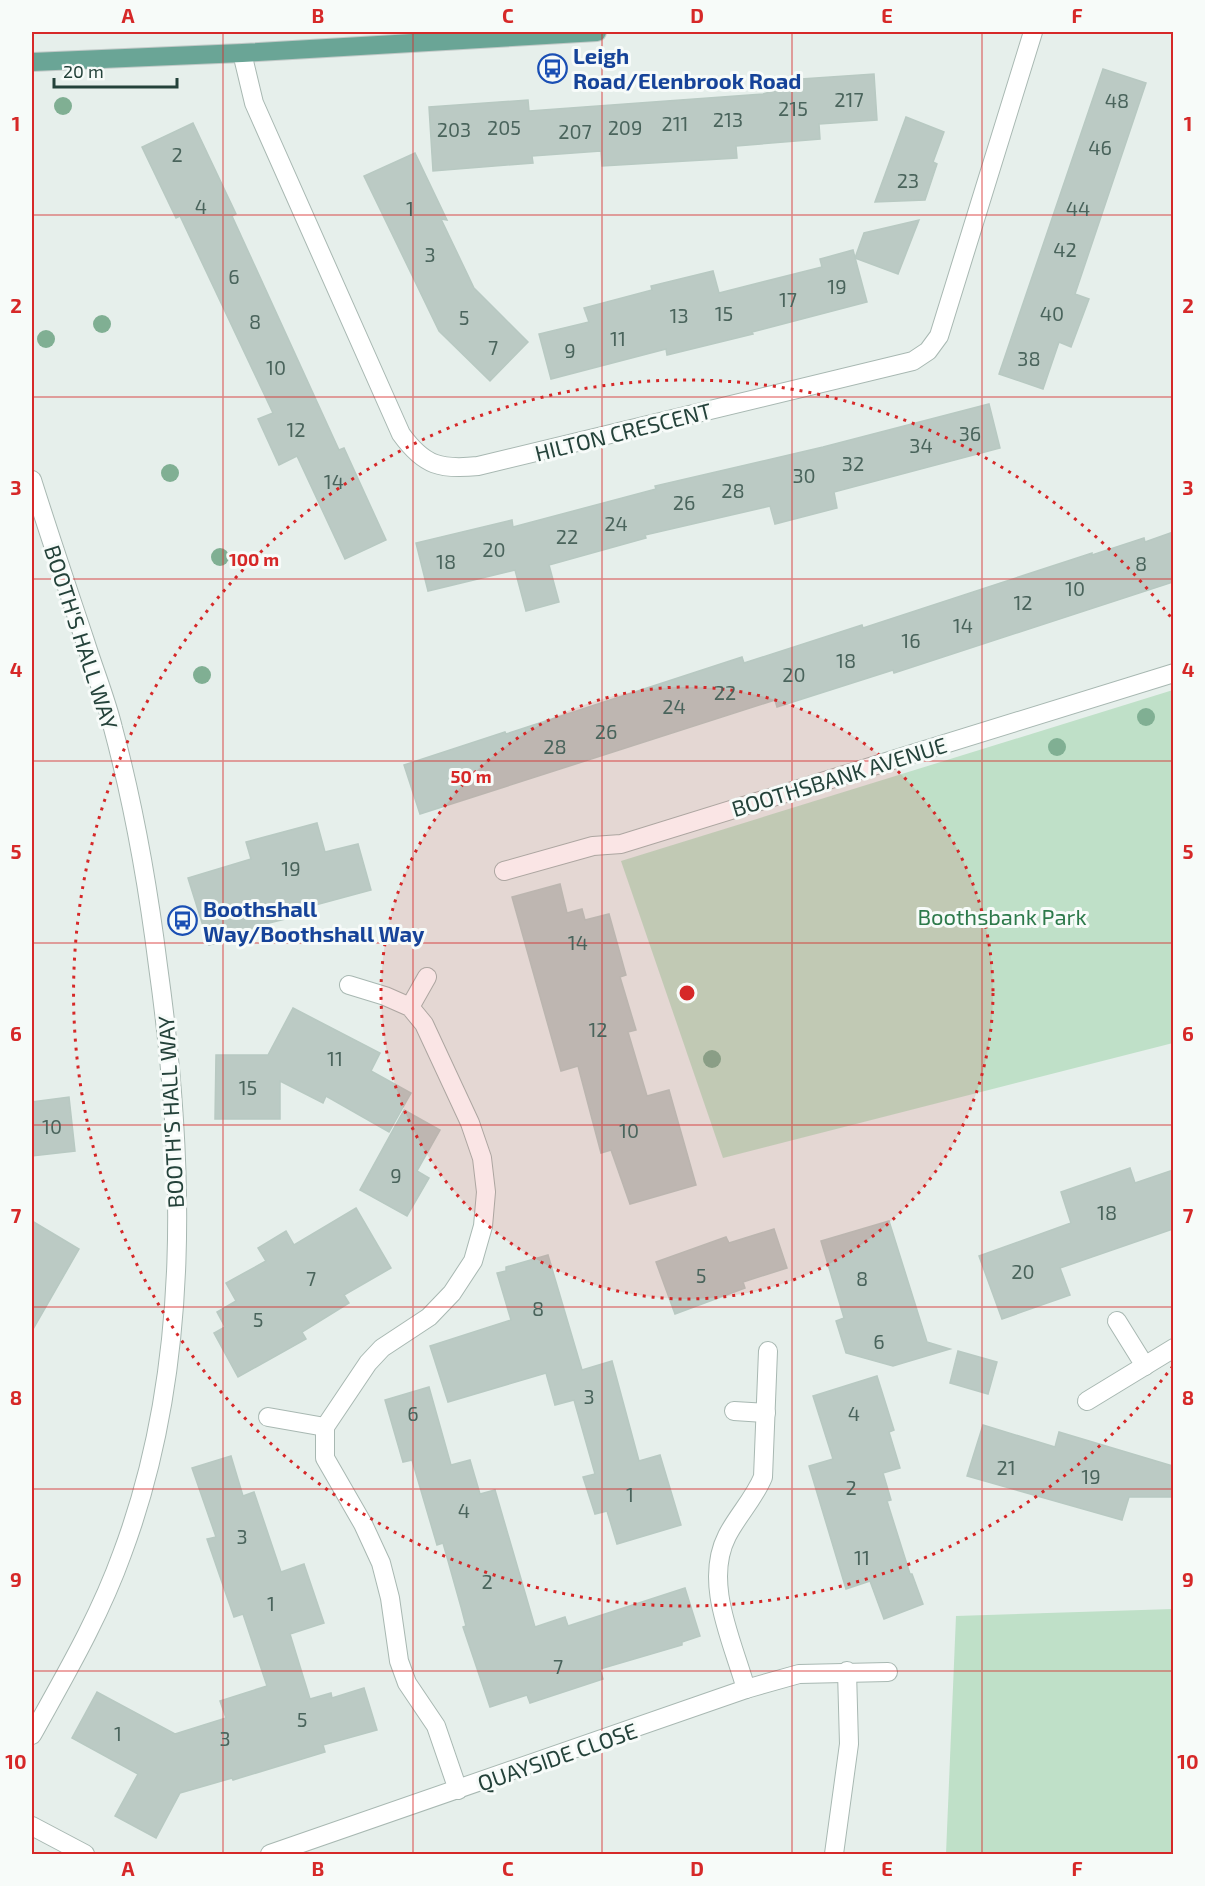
<svg xmlns="http://www.w3.org/2000/svg" width="1205" height="1886" font-family="'Exo 2',sans-serif">
  <rect width="100%" height="100%" fill="#e6efeb"/>
  <!-- green -->
  <g fill="#bfe0c8">
    <polygon points="1173,690 1173,1043 723,1158 621,861"/>
    <polygon points="1173,1609 1173,1854 946,1854 956,1616"/>
  </g>
  <!-- building -->
  <g fill="#bbcac4" stroke="#b8c9c2" stroke-width="1.5">
    <polygon points="1103,69 1146,83 1075,294 1089,299 1071,347 1059,342 1043,389 999,374"/>
    <polygon points="874,74 877,120 819,124 820,139 736,146 737,158 602,166 601,151 532,156 533,163 433,171 429,107 528,100 529,111 763,94 773,91 772,81"/>
    <polygon points="906,117 944,132 933,162 937,164 925,200 875,202"/>
    <polygon points="193,123 236,214 232,216 339,450 344,448 386,540 345,559 297,456 279,465 258,419 273,413 180,216 176,218 142,147"/>
    <polygon points="415,153 447,220 441,219 474,288 528,342 490,381 439,331 364,176"/>
    <polygon points="919,220 898,274 855,258 864,233"/>
    <polygon points="853,250 867,302 752,332 753,334 667,355 666,349 551,379 539,334 589,322 584,308 652,290 651,286 713,271 719,293 822,267 820,259"/>
    <polygon points="989,404 1000,448 834,492 837,508 775,524 770,506 645,535 646,538 549,565 559,602 526,611 515,570 428,591 416,543 512,520 513,527 656,489 655,486 823,447"/>
    <polygon points="1173,532 1173,582 894,673 893,670 777,707 775,700 420,814 404,765 505,732 506,734 742,657 744,663 862,625 863,628 1092,553 1092,555 1144,538 1145,542"/>
    <polygon points="317,823 325,852 358,844 371,890 308,907 310,913 265,924 266,928 209,945 188,878 251,859 246,842"/>
    <polygon points="560,884 567,913 582,909 585,920 609,914 626,975 620,977 636,1030 628,1032 647,1096 669,1090 696,1185 630,1204 611,1150 601,1153 578,1066 561,1071 512,897"/>
    <polygon points="293,1008 380,1053 371,1071 411,1093 389,1132 326,1096 323,1103 280,1081 280,1119 215,1119 216,1055 268,1055"/>
    <polygon points="69,1097 75,1151 32,1156 32,1102"/>
    <polygon points="404,1110 440,1130 417,1171 429,1178 407,1216 360,1190"/>
    <polygon points="1130,1168 1135,1183 1173,1170 1173,1229 1060,1268 1070,1295 1002,1319 979,1256 1071,1223 1061,1192"/>
    <polygon points="356,1208 391,1268 344,1295 349,1303 302,1332 306,1339 238,1377 214,1333 225,1327 217,1312 236,1301 226,1283 266,1261 258,1248 286,1231 294,1245"/>
    <polygon points="32,1221 79,1249 32,1331"/>
    <polygon points="889,1221 927,1342 950,1349 893,1366 846,1353 836,1321 844,1318 821,1241"/>
    <polygon points="774,1229 787,1268 743,1282 745,1288 675,1314 656,1262 726,1237 729,1243"/>
    <polygon points="548,1255 582,1370 612,1361 639,1461 660,1455 681,1525 617,1544 607,1511 595,1514 583,1477 595,1474 574,1400 555,1405 546,1373 448,1402 430,1346 511,1320 497,1273 506,1271 506,1267"/>
    <polygon points="958,1351 997,1362 988,1394 950,1383"/>
    <polygon points="877,1376 894,1430 889,1432 900,1468 883,1473 891,1500 887,1501 910,1574 912,1574 923,1604 884,1619 870,1581 846,1589 809,1466 833,1459 813,1396"/>
    <polygon points="429,1387 451,1465 470,1460 480,1494 495,1490 535,1627 565,1617 568,1626 685,1588 700,1636 682,1642 682,1645 600,1669 603,1679 530,1703 527,1695 490,1707 463,1627 466,1626 461,1607 443,1543 437,1545 412,1460 403,1462 385,1400"/>
    <polygon points="983,1425 1055,1447 1059,1432 1173,1466 1173,1497 1129,1497 1122,1520 967,1476"/>
    <polygon points="231,1456 243,1496 254,1492 281,1572 304,1564 324,1623 290,1634 310,1699 331,1693 332,1698 364,1688 377,1730 323,1745 325,1752 233,1780 232,1778 180,1793 156,1838 115,1816 138,1774 72,1738 97,1692 175,1734 226,1718 220,1701 267,1686 243,1614 234,1617 207,1539 216,1537 192,1468"/>
  </g>
  <g fill="none" stroke-linecap="round" stroke-linejoin="round">
    <defs>
      <g id="street">
        <path d="M242,53L254,103L401,434C424,466 441,470 478,466L913,361L928,351L939,336L1033,32"/>
        <path d="M32,480C49,534 67,587 85,641C94,670 106,699 113,728C134,806 148,886 158,966C185,1159 192,1368 122,1554C99,1618 64,1677 32,1735"/>
        <polyline points="504,871 593,846 621,844 1174,673"/>
        <polyline points="349,985 385,996 410,1007 424,1024 470,1123 482,1158 486,1192 483,1226 473,1261 452,1293 429,1317 382,1348 368,1363 325,1427 325,1458 363,1524 381,1563 390,1598 399,1661 407,1683 436,1726 458,1790"/>
        <polyline points="410,1007 427,977"/>
        <polyline points="1117,1321 1145,1366"/>
        <polyline points="1087,1401 1174,1348"/>
        <polyline points="734,1411 766,1413"/>
        <polyline points="268,1417 325,1427"/>
        <path d="M746,1689C733,1642 703,1583 727,1536C737,1516 754,1499 763,1477L768,1351"/>
        <polyline points="32,1826 85,1854"/>
        <polyline points="270,1854 746,1689 799,1674 888,1672"/>
        <polyline points="834,1854 849,1744 847,1671"/>
      </g>
      <polyline id="primary" points="32,62 242,53 597,32"/>
    </defs>
    <!-- street casing -->
    <use href="#street" stroke="#a8b8b2" stroke-width="20"/>
    <!-- primary casing -->
    <use href="#primary" stroke="#c2cac8" stroke-width="20"/>
    <!-- street -->
    <use href="#street" stroke="#fff" stroke-width="18"/>
    <!-- primary -->
    <use href="#primary" stroke="#6aa596" stroke-width="18"/>
  </g>
  <!-- trees -->
  <g fill="#80af93">
    <circle cx="63" cy="106" r="9"/>
    <circle cx="102" cy="324" r="9"/>
    <circle cx="46" cy="339" r="9"/>
    <circle cx="170" cy="473" r="9"/>
    <circle cx="220" cy="557" r="9"/>
    <circle cx="202" cy="675" r="9"/>
    <circle cx="1146" cy="717" r="9"/>
    <circle cx="1057" cy="747" r="9"/>
    <circle cx="712" cy="1059" r="9"/>
  </g>
  <!-- grid -->
  <path fill="none" stroke="#d62828" stroke-width="1.5" stroke-opacity="0.55" d="M223,32V1854M413,32V1854M602,32V1854M792,32V1854M982,32V1854M32,215H1174M32,397H1174M32,579H1174M32,761H1174M32,943H1174M32,1125H1174M32,1307H1174M32,1489H1174M32,1671H1174"/>
  <!-- distance rings -->
  <circle cx="687" cy="993" r="306" fill="#d62828" fill-opacity=".12"/>
  <g fill="none" stroke="#d62828" stroke-width="3" stroke-dasharray="3 6">
    <circle cx="687" cy="993" r="306"/>
    <path d="M1173 1366A613 613 0 1 1 1173 620"/>
  </g>
  <!-- icons -->
  <defs>
    <symbol id="bus-ring" viewBox="-11 -11 22 22"><circle r="9.5" fill="#f7fbf9" stroke="#1a4fb4" stroke-width="1.5"/><path d="M-5-6H5V4H4V6H2V4H-2V6H-4V4H-5ZM-3.5-4V0h7V-4ZM-3.5 1.2v1.5H-2V1.2ZM2 1.2v1.5H3.5V1.2Z" fill="#1a4fb4"/></symbol>
  </defs>
  <g fill-rule="evenodd">
    <use href="#bus-ring" x="536" y="52" width="33" height="33"/>
    <use href="#bus-ring" x="166" y="904" width="33" height="33"/>
  </g>
  <g text-anchor="middle" dominant-baseline="central" stroke-width="6" stroke-linejoin="round" paint-order="stroke">
    <!-- number labels -->
    <g font-size="20" fill="#4a645c">
      <text x="849" y="99">217</text>
      <text x="1117" y="100">48</text>
      <text x="793" y="108">215</text>
      <text x="728" y="119">213</text>
      <text x="675" y="123">211</text>
      <text x="504" y="127">205</text>
      <text x="625" y="127">209</text>
      <text x="454" y="129">203</text>
      <text x="575" y="131">207</text>
      <text x="1100" y="147">46</text>
      <text x="177" y="154">2</text>
      <text x="908" y="180">23</text>
      <text x="201" y="206">4</text>
      <text x="410" y="208">1</text>
      <text x="1078" y="208">44</text>
      <text x="1065" y="249">42</text>
      <text x="430" y="254">3</text>
      <text x="234" y="276">6</text>
      <text x="837" y="286">19</text>
      <text x="788" y="299">17</text>
      <text x="724" y="313">15</text>
      <text x="1052" y="313">40</text>
      <text x="679" y="315">13</text>
      <text x="464" y="317">5</text>
      <text x="255" y="321">8</text>
      <text x="618" y="338">11</text>
      <text x="493" y="347">7</text>
      <text x="570" y="350">9</text>
      <text x="1029" y="358">38</text>
      <text x="276" y="367">10</text>
      <text x="296" y="429">12</text>
      <text x="970" y="433">36</text>
      <text x="921" y="445">34</text>
      <text x="853" y="463">32</text>
      <text x="804" y="475">30</text>
      <text x="334" y="481">14</text>
      <text x="733" y="490">28</text>
      <text x="684" y="502">26</text>
      <text x="616" y="523">24</text>
      <text x="567" y="536">22</text>
      <text x="494" y="549">20</text>
      <text x="446" y="561">18</text>
      <text x="1141" y="563">8</text>
      <text x="1075" y="588">10</text>
      <text x="1023" y="602">12</text>
      <text x="963" y="625">14</text>
      <text x="911" y="640">16</text>
      <text x="846" y="660">18</text>
      <text x="794" y="674">20</text>
      <text x="725" y="692">22</text>
      <text x="674" y="706">24</text>
      <text x="606" y="731">26</text>
      <text x="555" y="746">28</text>
      <text x="291" y="868">19</text>
      <text x="578" y="942">14</text>
      <text x="598" y="1029">12</text>
      <text x="335" y="1058">11</text>
      <text x="248" y="1087">15</text>
      <text x="52" y="1126">10</text>
      <text x="629" y="1130">10</text>
      <text x="396" y="1175">9</text>
      <text x="1107" y="1212">18</text>
      <text x="1023" y="1271">20</text>
      <text x="701" y="1275">5</text>
      <text x="311" y="1278">7</text>
      <text x="862" y="1278">8</text>
      <text x="538" y="1308">8</text>
      <text x="258" y="1319">5</text>
      <text x="879" y="1341">6</text>
      <text x="589" y="1396">3</text>
      <text x="413" y="1413">6</text>
      <text x="854" y="1413">4</text>
      <text x="1006" y="1467">21</text>
      <text x="1091" y="1476">19</text>
      <text x="851" y="1487">2</text>
      <text x="630" y="1494">1</text>
      <text x="464" y="1510">4</text>
      <text x="242" y="1536">3</text>
      <text x="862" y="1557">11</text>
      <text x="487" y="1581">2</text>
      <text x="271" y="1603">1</text>
      <text x="558" y="1666">7</text>
      <text x="302" y="1719">5</text>
      <text x="118" y="1733">1</text>
      <text x="225" y="1738">3</text>
    </g>
    <!-- transit labels -->
    <g font-size="22" font-weight="bold" fill="#164399" stroke="#f7fbf9" text-anchor="start">
      <text x="573" y="55">Leigh<tspan x="573" dy="25">Road/Elenbrook Road</tspan></text>
      <text x="203" y="908">Boothshall<tspan x="203" dy="25">Way/Boothshall Way</tspan></text>
    </g>
    <!-- street labels -->
    <g font-size="22" fill="#24423a" stroke="#f7fbf9">
      <text transform="translate(623 431) rotate(-14)">HILTON CRESCENT</text>
      <text transform="translate(82 637) rotate(72)">BOOTH'S HALL WAY</text>
      <text transform="translate(839 776) rotate(-17)">BOOTHSBANK AVENUE</text>
      <text transform="translate(170 1112) rotate(-93)">BOOTH'S HALL WAY</text>
      <text transform="translate(557 1756) rotate(-19)">QUAYSIDE CLOSE</text>
    </g>
    <!-- park labels -->
    <g font-size="22" fill="#2d7a4b" stroke="#f7fbf9">
      <text x="1002" y="916">Boothsbank Park</text>
    </g>
  </g>
  <circle cx="687" cy="993" r="9" fill="#d62828" stroke="#f7fbf9" stroke-width="3"/>
  <g font-size="18" text-anchor="middle" font-weight="bold" fill="#d62828" stroke="#f7fbf9" stroke-width="6" stroke-linejoin="round" paint-order="stroke">
    <text x="254" y="566">100 m</text>
    <text x="471" y="783">50 m</text>
  </g>
  <!-- border -->
  <rect width="1205" height="1886" fill="none" stroke="#f7fbf9" stroke-width="66"/>
  <!-- scale -->
  <path d="M54 78v9h123v-9" fill="none" stroke="#24423a" stroke-width="3"/>
  <text x="63" y="78" font-size="18" fill="#24423a" stroke="#f7fbf9" stroke-width="4.5" paint-order="stroke">20 m</text>
  <rect x="33" y="33" width="1139" height="1820" fill="none" stroke="#d62828" stroke-width="2"/>
  <g font-size="20" text-anchor="middle" font-weight="bold" fill="#d62828">
    <text x="128" y="23">A</text>
    <text x="318" y="23">B</text>
    <text x="508" y="23">C</text>
    <text x="697" y="23">D</text>
    <text x="887" y="23">E</text>
    <text x="1077" y="23">F</text>
    <text x="16" y="131">1</text>
    <text x="1188" y="131">1</text>
    <text x="16" y="313">2</text>
    <text x="1188" y="313">2</text>
    <text x="16" y="495">3</text>
    <text x="1188" y="495">3</text>
    <text x="16" y="677">4</text>
    <text x="1188" y="677">4</text>
    <text x="16" y="859">5</text>
    <text x="1188" y="859">5</text>
    <text x="16" y="1041">6</text>
    <text x="1188" y="1041">6</text>
    <text x="16" y="1223">7</text>
    <text x="1188" y="1223">7</text>
    <text x="16" y="1405">8</text>
    <text x="1188" y="1405">8</text>
    <text x="16" y="1587">9</text>
    <text x="1188" y="1587">9</text>
    <text x="16" y="1769">10</text>
    <text x="1188" y="1769">10</text>
    <text x="128" y="1876">A</text>
    <text x="318" y="1876">B</text>
    <text x="508" y="1876">C</text>
    <text x="697" y="1876">D</text>
    <text x="887" y="1876">E</text>
    <text x="1077" y="1876">F</text>
  </g>
</svg>
